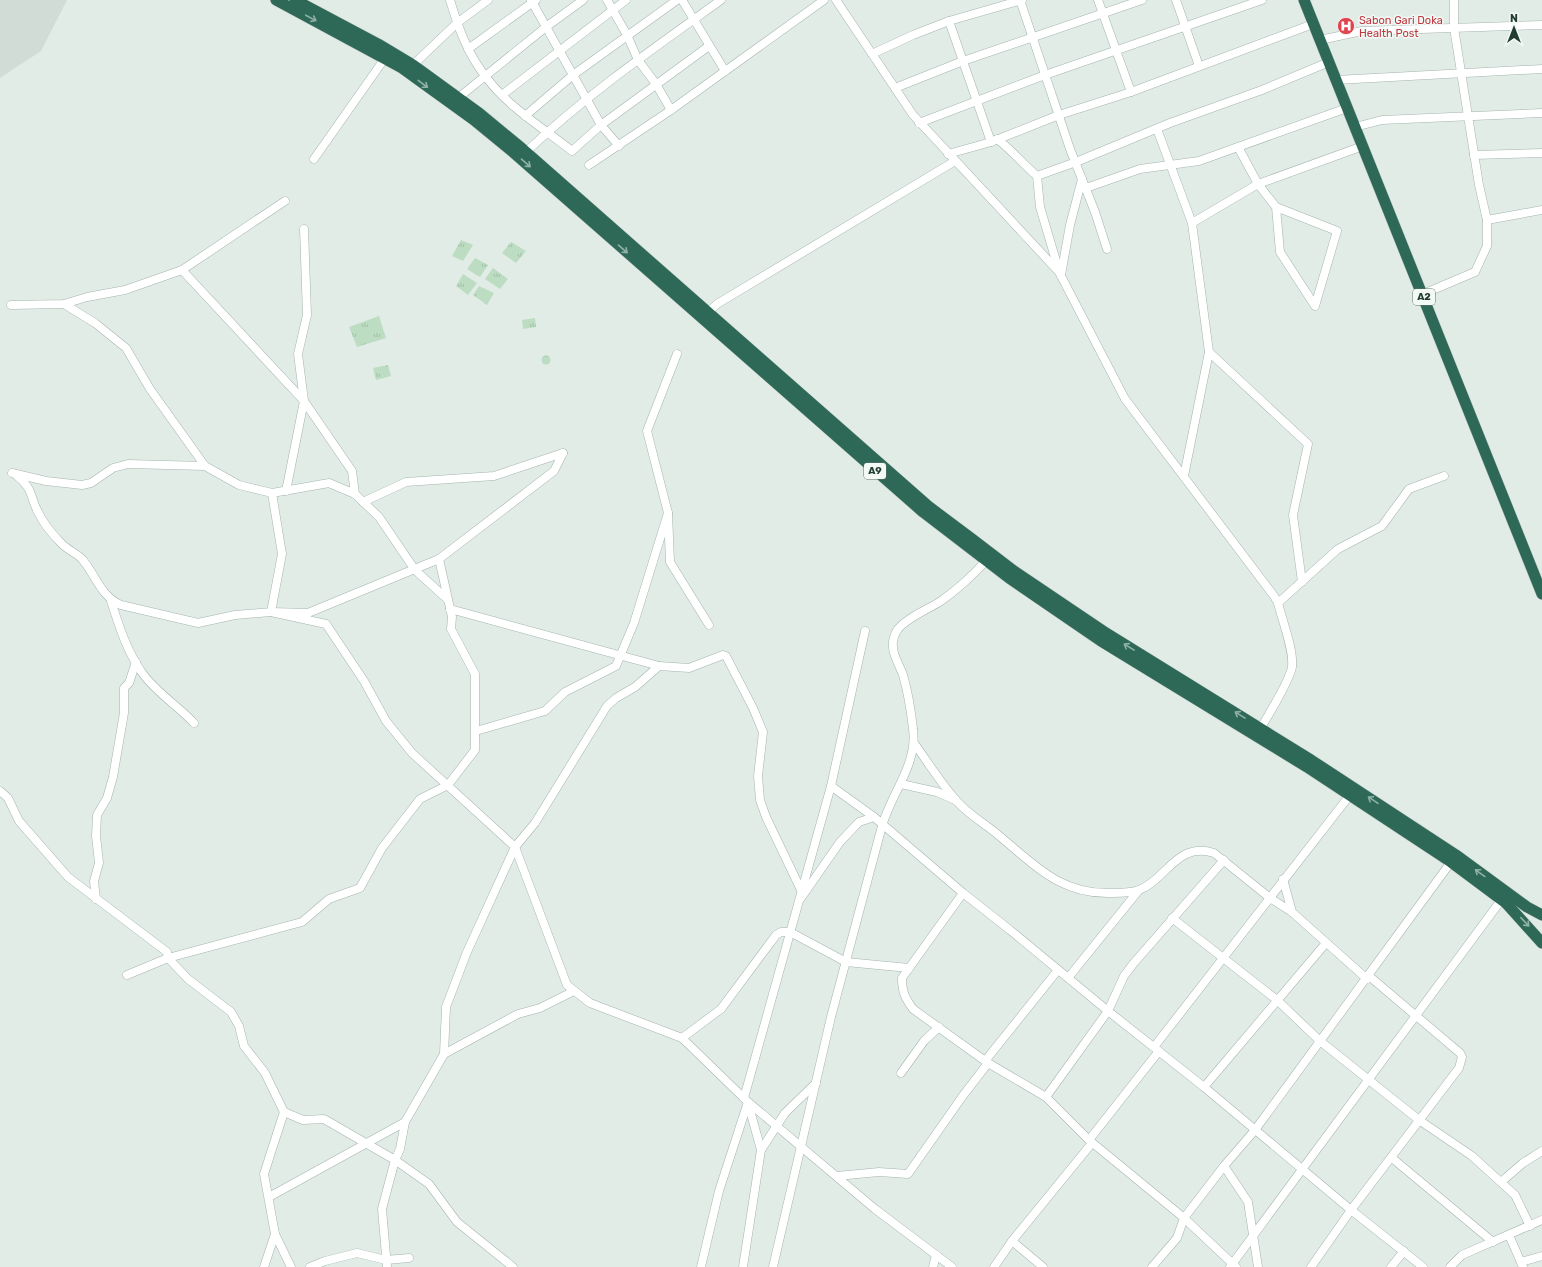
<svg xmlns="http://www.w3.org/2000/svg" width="1542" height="1267" font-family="Rubik,sans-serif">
  <defs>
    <pattern id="grass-tufts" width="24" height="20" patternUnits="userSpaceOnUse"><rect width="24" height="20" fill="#bcddc1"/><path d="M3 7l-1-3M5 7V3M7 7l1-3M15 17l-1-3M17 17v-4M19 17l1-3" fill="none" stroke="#a1bfa6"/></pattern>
  </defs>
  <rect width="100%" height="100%" fill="#e2ece7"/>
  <!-- built -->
  <polygon fill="#d1dcd6" points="0,0 67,0 41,51 0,78"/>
  <!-- grass -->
  <g fill="url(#grass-tufts)">
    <polygon points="461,240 473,245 463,261 452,256"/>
    <polygon points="511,242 526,251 516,263 502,253"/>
    <polygon points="475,258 488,265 480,277 467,269"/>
    <polygon points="493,268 508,279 500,289 485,279"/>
    <polygon points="463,274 477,283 468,295 456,286"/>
    <polygon points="479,286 494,293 487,305 473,295"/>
    <polygon points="379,316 386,338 357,347 349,327"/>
    <polygon points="535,318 536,327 523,329 522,320"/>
    <circle cx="546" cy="360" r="4.5"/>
    <polygon points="388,365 391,376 376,380 373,368"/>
  </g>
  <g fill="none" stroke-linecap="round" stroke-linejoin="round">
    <defs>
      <g id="minor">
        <path d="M450,0C458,27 468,55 486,77C508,107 543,128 572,151L601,125L709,46"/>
        <polyline points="531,0 601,125 619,146"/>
        <polyline points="607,0 627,35 638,60 656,84 671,110"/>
        <polyline points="682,0 725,71"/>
        <path d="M836,0L913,115L1059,272L1125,399L1274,596L1278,603C1282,620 1294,650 1292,667C1289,683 1269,713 1261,728"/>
        <polyline points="1020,0 1070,149 1095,212 1107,249"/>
        <polyline points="1098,0 1131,92"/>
        <polyline points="1176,0 1199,66"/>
        <polyline points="949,21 991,142"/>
        <polyline points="1320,40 1362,31 1542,25"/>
        <polyline points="468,49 536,0"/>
        <polyline points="872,54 913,35 949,21 1022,0"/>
        <polyline points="413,65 457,23 488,0"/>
        <polyline points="1336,80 1542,69"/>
        <polyline points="895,88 963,61 1142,0"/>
        <polyline points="502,95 626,0"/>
        <polyline points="458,98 546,27 583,0"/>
        <polyline points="525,116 573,75 677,0"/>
        <polyline points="919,123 1045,75 1262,0"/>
        <polyline points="1355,127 1382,120 1542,113"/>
        <polyline points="1157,129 1192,223 1209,352"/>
        <path d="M997,139C1012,150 1023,164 1037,176L1040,207L1059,271"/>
        <polyline points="1238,147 1258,184 1276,207 1337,231 1315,306 1280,252 1276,207"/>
        <path d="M526,152C586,95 654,48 721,0"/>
        <polyline points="948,154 991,142 1059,115 1131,92 1313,24"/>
        <polyline points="1474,155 1542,153"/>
        <polyline points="314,159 385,58"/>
        <polyline points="589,165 671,110 824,0"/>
        <polyline points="1037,176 1076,162 1170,123 1262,90 1329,62"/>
        <polyline points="1086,188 1140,169 1199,161 1347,108"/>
        <polyline points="1487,220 1542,210"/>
        <polyline points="1192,223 1258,184 1363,146"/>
        <polyline points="182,270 304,401 352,471 355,494"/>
        <polyline points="1061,275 1070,225 1082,179"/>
        <polyline points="1423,294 1475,272 1487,246 1487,220 1479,185 1454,28 1454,0"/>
        <polyline points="64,304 95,323 126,348 150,389 205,466"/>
        <polyline points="11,305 64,304 87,297 125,290 182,270 285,201"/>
        <polyline points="708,312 717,304 955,161"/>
        <polyline points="677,354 647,431 668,513 670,562 709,625"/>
        <polyline points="12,473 46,481 82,485 91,483 113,468 128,464 205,466 239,485 272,493 329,483 355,494 379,517 415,570 447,599"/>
        <path d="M17,476C33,488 30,497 38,512C43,523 54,536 62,544C68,550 76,553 82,559C96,575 100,596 121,605L198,623L235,615L271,612L282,554L272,493"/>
        <polyline points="1184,476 1209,352 1308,444 1293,515 1302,582"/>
        <polyline points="286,491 304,401 298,354 307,315 304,229"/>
        <polyline points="363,502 406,482 494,476 563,453"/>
        <polyline points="439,559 308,613 271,612 326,624 364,681 386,721 412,753 515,847 567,985 590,1003 682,1038 748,1102 875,1209 952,1267"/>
        <path d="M111,601C119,626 127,652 143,674C157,693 178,706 194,723"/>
        <polyline points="1278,603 1338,549 1382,526 1409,489 1444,476"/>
        <polyline points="450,609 659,666"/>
        <polyline points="476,731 545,711 565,692 616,666 634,623 668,513"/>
        <path d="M914,743C927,761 940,782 955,799C966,813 984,823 997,834C1035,865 1060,895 1112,893C1121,893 1131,893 1139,890C1166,880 1177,841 1214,853L1270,898L1292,912L1367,979"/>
        <polyline points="901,784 937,792 955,800"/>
        <polyline points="831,786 874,817"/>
        <polyline points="0,791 8,798 19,821 68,877 167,952 168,958 188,979 231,1012 239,1026 244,1046 265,1073 284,1112 303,1120 324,1119 395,1160 382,1209 387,1267"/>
        <polyline points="1283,879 1292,912"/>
        <path d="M963,893L902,978C902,992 905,998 913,1009L988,1063L1046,1097L1089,1140L1184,1218L1236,1267"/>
        <polyline points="801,898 840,842 859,822 874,817 963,893 1010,930 1108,1011 1204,1087 1351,1210 1423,1267"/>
        <polyline points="96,899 94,881 99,863 96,836 97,815 107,798 113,777 124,713 124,688 129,683 136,662"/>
        <polyline points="1172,918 1277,1000 1320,1041 1419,1120 1472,1156 1515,1195 1530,1226"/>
        <polyline points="127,975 168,958 302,922 329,899 360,888 382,848 420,799 448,785 475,750 475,674 451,629 452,617 439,559 554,471 563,453"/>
        <polyline points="1068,978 1139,890"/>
        <polyline points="682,1038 721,1009 776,935 781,932 790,932 846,962 909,968"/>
        <polyline points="1154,1047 1350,795"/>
        <polyline points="444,1054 518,1014 540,1008 574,991"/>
        <polyline points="985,1061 1058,970"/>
        <polyline points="901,1073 924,1041 939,1027"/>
        <polyline points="1204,1087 1326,943"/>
        <polyline points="1046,1097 1108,1011 1124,976 1133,964 1224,860"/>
        <polyline points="744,1098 831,786 865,631"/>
        <polyline points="284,1112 264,1174 275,1234 291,1267"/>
        <polyline points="1089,1140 1159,1051"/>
        <polyline points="761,1150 785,1113 816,1083"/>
        <polyline points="1392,1158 1493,1242"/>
        <polyline points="1224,1166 1248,1202 1258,1267"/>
        <polyline points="837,1176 879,1172 908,1174 962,1097 988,1063"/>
        <polyline points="1501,1182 1523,1163 1542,1151"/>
        <polyline points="269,1197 405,1122"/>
        <polyline points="1509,1235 1523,1267"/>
        <polyline points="1012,1241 1043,1267"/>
        <polyline points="1521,1262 1542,1256"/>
        <polyline points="264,1267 275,1234"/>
        <polyline points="310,1267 325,1261 357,1253 386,1260 409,1258"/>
        <polyline points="513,1267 457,1222 429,1184 395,1160 400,1149 405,1122 444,1054 446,1007 467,952 515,847 535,823 607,706 616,698 635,687 659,666 689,668 723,655 726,656 753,708 763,732 758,776 760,800 766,817 802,892"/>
        <polyline points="701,1267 719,1191 748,1102"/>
        <polyline points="743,1267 761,1150 748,1103"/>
        <path d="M773,1267L831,1017L882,826C891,794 918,764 913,729C911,711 908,692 903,675C900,666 893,656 893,647C892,641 895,633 898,629C908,617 927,610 941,601C958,589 972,576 986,561"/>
        <polyline points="933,1267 936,1255"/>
        <polyline points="994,1267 1012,1241 1092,1143"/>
        <polyline points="1152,1267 1177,1238 1184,1218 1224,1166 1255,1130 1451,862"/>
        <polyline points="1230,1267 1502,899"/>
        <polyline points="1311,1267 1351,1210 1459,1068 1462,1057 1460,1053 1369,976"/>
        <polyline points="1391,1267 1404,1251"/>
        <polyline points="1450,1267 1462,1255 1542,1220"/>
      </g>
      <g id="highway">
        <polyline points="276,0 402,68 474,120 513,152 923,512 1009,578 1101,641 1307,767 1451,862 1506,903 1542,943"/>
        <polyline points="295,0 378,44 413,65 479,113 519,146 928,506 972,539 1014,571 1106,633 1311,760 1456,855 1527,907 1542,915"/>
        <polyline points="1304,0 1542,594"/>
      </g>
    </defs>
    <!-- minor casing -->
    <use href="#minor" stroke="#a5b4ad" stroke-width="9"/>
    <!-- highway casing -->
    <use href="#highway" stroke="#c1c9c6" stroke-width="12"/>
    <!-- minor -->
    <use href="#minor" stroke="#fff" stroke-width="8"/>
    <!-- highway -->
    <use href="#highway" stroke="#2e6957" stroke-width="11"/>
  </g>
  <!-- one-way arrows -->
  <defs><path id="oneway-shaft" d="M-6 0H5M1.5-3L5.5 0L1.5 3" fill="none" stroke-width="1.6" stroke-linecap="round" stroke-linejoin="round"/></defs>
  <g stroke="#90b1a6">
    <use href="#oneway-shaft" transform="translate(311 18) rotate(28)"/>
    <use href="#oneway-shaft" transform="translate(423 84) rotate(37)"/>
    <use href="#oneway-shaft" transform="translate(526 163) rotate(41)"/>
    <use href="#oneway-shaft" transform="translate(623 249) rotate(41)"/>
    <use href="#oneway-shaft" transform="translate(1129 647) rotate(-149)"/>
    <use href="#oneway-shaft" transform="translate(1240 715) rotate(-148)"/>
    <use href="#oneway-shaft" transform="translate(1373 800) rotate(-146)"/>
    <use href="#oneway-shaft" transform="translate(1480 873) rotate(-144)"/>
    <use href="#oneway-shaft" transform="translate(1525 922) rotate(47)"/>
  </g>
  <!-- icons -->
  <defs>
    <symbol id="hospital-disc" viewBox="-11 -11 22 22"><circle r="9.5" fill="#e0444e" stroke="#f3f9f5"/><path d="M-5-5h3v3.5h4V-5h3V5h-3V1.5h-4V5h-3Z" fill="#fff"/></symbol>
  </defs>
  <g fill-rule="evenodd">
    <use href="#hospital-disc" x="1336" y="16" width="20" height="20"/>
  </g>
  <g text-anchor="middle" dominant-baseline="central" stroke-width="3" stroke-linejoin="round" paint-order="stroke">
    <!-- shield labels -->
    <g fill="#f3f9f5" stroke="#61756d" stroke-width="1">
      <rect x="1413" y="289" width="22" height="16" rx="3"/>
      <rect x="864" y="463" width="22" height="16" rx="3"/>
    </g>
    <g font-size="10" font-weight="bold" fill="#223d33">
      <text x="1424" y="297">A2</text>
      <text x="875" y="471">A9</text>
    </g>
    <!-- health labels -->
    <g font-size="11" fill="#be3a42" stroke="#f3f9f5" text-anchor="start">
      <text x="1359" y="20">Sabon Gari Doka<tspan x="1359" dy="13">Health Post</tspan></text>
    </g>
  </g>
  <!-- north arrow -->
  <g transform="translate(1514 28)" stroke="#f3f9f5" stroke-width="3" paint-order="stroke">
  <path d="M0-3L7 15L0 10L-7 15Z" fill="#223d33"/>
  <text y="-6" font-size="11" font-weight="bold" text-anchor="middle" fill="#223d33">N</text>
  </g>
</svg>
